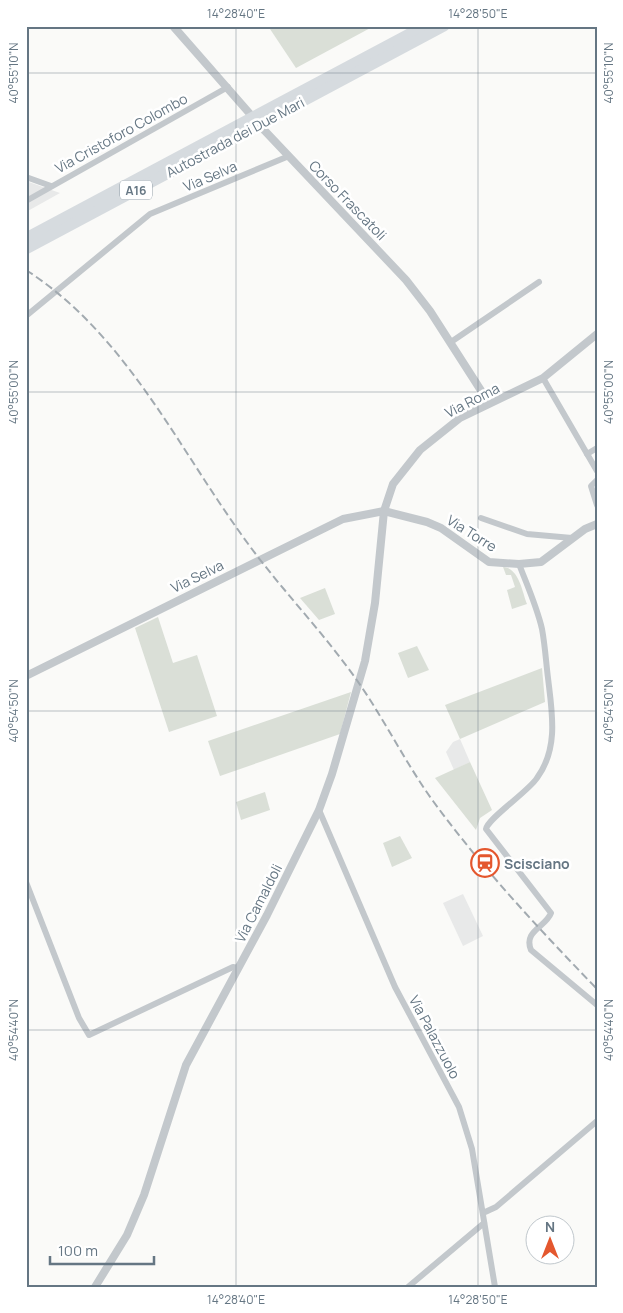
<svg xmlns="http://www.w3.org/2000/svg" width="623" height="1313" font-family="Manrope,sans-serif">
  <rect width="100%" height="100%" fill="#fafaf8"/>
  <!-- built -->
  <g fill="#e8e9e9">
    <polygon points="26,181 60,193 26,212"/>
    <polygon points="460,739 470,762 454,770 446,752 453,742"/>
    <polygon points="463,894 483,936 463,946 443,903"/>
  </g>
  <!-- green -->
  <g fill="#dadfd7">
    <polygon points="268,26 374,26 296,68"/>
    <path d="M503,567C519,568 522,591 527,604L512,609L507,590L515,587L511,575H506Z"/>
    <polygon points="325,588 335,614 319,620 300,598"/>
    <polygon points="158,617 173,663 197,655 217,716 169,732 135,628"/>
    <polygon points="417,646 429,670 408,678 398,653"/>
    <polygon points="542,668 545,702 460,739 445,705"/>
    <polygon points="351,692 340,734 220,776 208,741"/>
    <polygon points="470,762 492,810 480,818 476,830 435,778"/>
    <polygon points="265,792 270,810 241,820 236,802"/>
    <polygon points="400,836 412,858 392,867 383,843"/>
  </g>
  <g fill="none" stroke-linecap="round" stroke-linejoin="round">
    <!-- minor -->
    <g stroke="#c3c8cc" stroke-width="6">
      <polyline points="26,177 51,186"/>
      <polyline points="26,201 228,87"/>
      <polyline points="26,316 150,214 289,156"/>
      <polyline points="451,342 539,282"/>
      <polyline points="543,378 597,471"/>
      <polyline points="587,454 597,448"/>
      <polyline points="597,480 591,486 597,505"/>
      <polyline points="481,518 527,534 572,538"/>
      <path d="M519,564C527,585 537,607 542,629C545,645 546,662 548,678C552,712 559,748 537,778C528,792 488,818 486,829L551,913C546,927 523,931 531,950L597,1005"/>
      <polyline points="319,810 395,987 459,1107 472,1149 495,1287"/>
      <polyline points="26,882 79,1018 89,1035 233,967 238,968"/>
      <polyline points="483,1213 496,1207 597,1121"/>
      <polyline points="408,1287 484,1223"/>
    </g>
    <!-- tertiary -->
    <g stroke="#c3c8cc" stroke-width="8">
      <polyline points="173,26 265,131 406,280 430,311 489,403"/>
      <polyline points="26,676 343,519 384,511 427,522 441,528 489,562 519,564 541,562 585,529 597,524"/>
      <polyline points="95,1287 127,1235 144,1195 186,1065 267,915 319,810 332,774 365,661 375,603 384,511 393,484 420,450 460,418 543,378 597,334"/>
    </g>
    <!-- motorway -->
    <g stroke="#d6dbdf" stroke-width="11">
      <polyline points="26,238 424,26"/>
      <polyline points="26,249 444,26"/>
    </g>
    <!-- rail -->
    <path stroke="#a2aab0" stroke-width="2" stroke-dasharray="8 4" stroke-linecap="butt" d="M26,270C124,333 175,442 241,534C274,581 314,622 348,668C380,710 402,758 433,801C482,868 539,929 597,989"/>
  </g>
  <!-- ticks -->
  <path fill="none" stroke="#657683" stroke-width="1" stroke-opacity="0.45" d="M236,26V1287M478,26V1287M26,73H597M26,392H597M26,711H597M26,1030H597"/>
  <!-- icons -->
  <defs>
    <symbol id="station-ring" viewBox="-11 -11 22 22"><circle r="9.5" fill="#fff" stroke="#e4572e" stroke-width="1.5"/><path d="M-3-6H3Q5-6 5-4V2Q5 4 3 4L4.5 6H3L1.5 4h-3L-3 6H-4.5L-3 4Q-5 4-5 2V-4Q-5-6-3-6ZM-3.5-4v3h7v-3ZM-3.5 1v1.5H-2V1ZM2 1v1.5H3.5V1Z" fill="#e4572e"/></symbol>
  </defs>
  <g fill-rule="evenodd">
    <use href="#station-ring" x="469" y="847" width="32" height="32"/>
  </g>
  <g text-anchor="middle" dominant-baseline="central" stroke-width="5" stroke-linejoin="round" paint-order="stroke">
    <!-- shield labels -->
    <rect fill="#fff" stroke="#939fa8" stroke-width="1" x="120" y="180.5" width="32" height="19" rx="4"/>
    <g font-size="12" font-weight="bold" fill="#657683">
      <text x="136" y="190">A16</text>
    </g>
    <!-- street labels -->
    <g font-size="14" fill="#657683" stroke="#fff">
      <text transform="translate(121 133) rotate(-29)">Via Cristoforo Colombo</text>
      <text transform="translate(235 137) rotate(-28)">Autostrada dei Due Mari</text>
      <text transform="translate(210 176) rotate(-23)">Via Selva</text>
      <text transform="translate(348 200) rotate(46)">Corso Frascatoli</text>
      <text transform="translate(472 400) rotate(-27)">Via Roma</text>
      <text transform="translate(472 533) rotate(32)">Via Torre</text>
      <text transform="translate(197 576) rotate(-26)">Via Selva</text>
      <text transform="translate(258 903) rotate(-63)">Via Camaldoli</text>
      <text transform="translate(435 1037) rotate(62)">Via Palazzuolo</text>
    </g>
    <!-- poi labels -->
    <g font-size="14" font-weight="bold" fill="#657683" stroke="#fff" text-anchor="start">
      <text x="504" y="863">Scisciano</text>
    </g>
  </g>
  <!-- border -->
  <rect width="623" height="1313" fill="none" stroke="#ffffff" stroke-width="55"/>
  <!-- north arrow -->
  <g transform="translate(550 1240)"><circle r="24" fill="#ffffff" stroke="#c1c8cd"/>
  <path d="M0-4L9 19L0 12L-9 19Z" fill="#e4572e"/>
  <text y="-8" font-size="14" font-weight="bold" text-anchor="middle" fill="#657683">N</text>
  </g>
  <!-- scale -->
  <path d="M50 1256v8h104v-8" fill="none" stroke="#657683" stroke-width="2.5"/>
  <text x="58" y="1256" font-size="15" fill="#657683" stroke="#ffffff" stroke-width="4" paint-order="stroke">100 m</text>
  <rect x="28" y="28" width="568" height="1258" fill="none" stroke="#657683" stroke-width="2"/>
  <g font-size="12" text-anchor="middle" fill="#657683">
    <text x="236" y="18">14°28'40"E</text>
    <text x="478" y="18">14°28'50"E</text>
    <text transform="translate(14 73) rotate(-90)" y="4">40°55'10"N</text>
    <text transform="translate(609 73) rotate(-90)" y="4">40°55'10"N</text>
    <text transform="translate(14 392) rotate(-90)" y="4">40°55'00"N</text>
    <text transform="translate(609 392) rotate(-90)" y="4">40°55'00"N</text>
    <text transform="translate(14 711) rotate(-90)" y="4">40°54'50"N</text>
    <text transform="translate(609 711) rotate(-90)" y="4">40°54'50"N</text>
    <text transform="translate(14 1030) rotate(-90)" y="4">40°54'40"N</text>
    <text transform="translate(609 1030) rotate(-90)" y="4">40°54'40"N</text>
    <text x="236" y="1304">14°28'40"E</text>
    <text x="478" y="1304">14°28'50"E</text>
  </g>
</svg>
